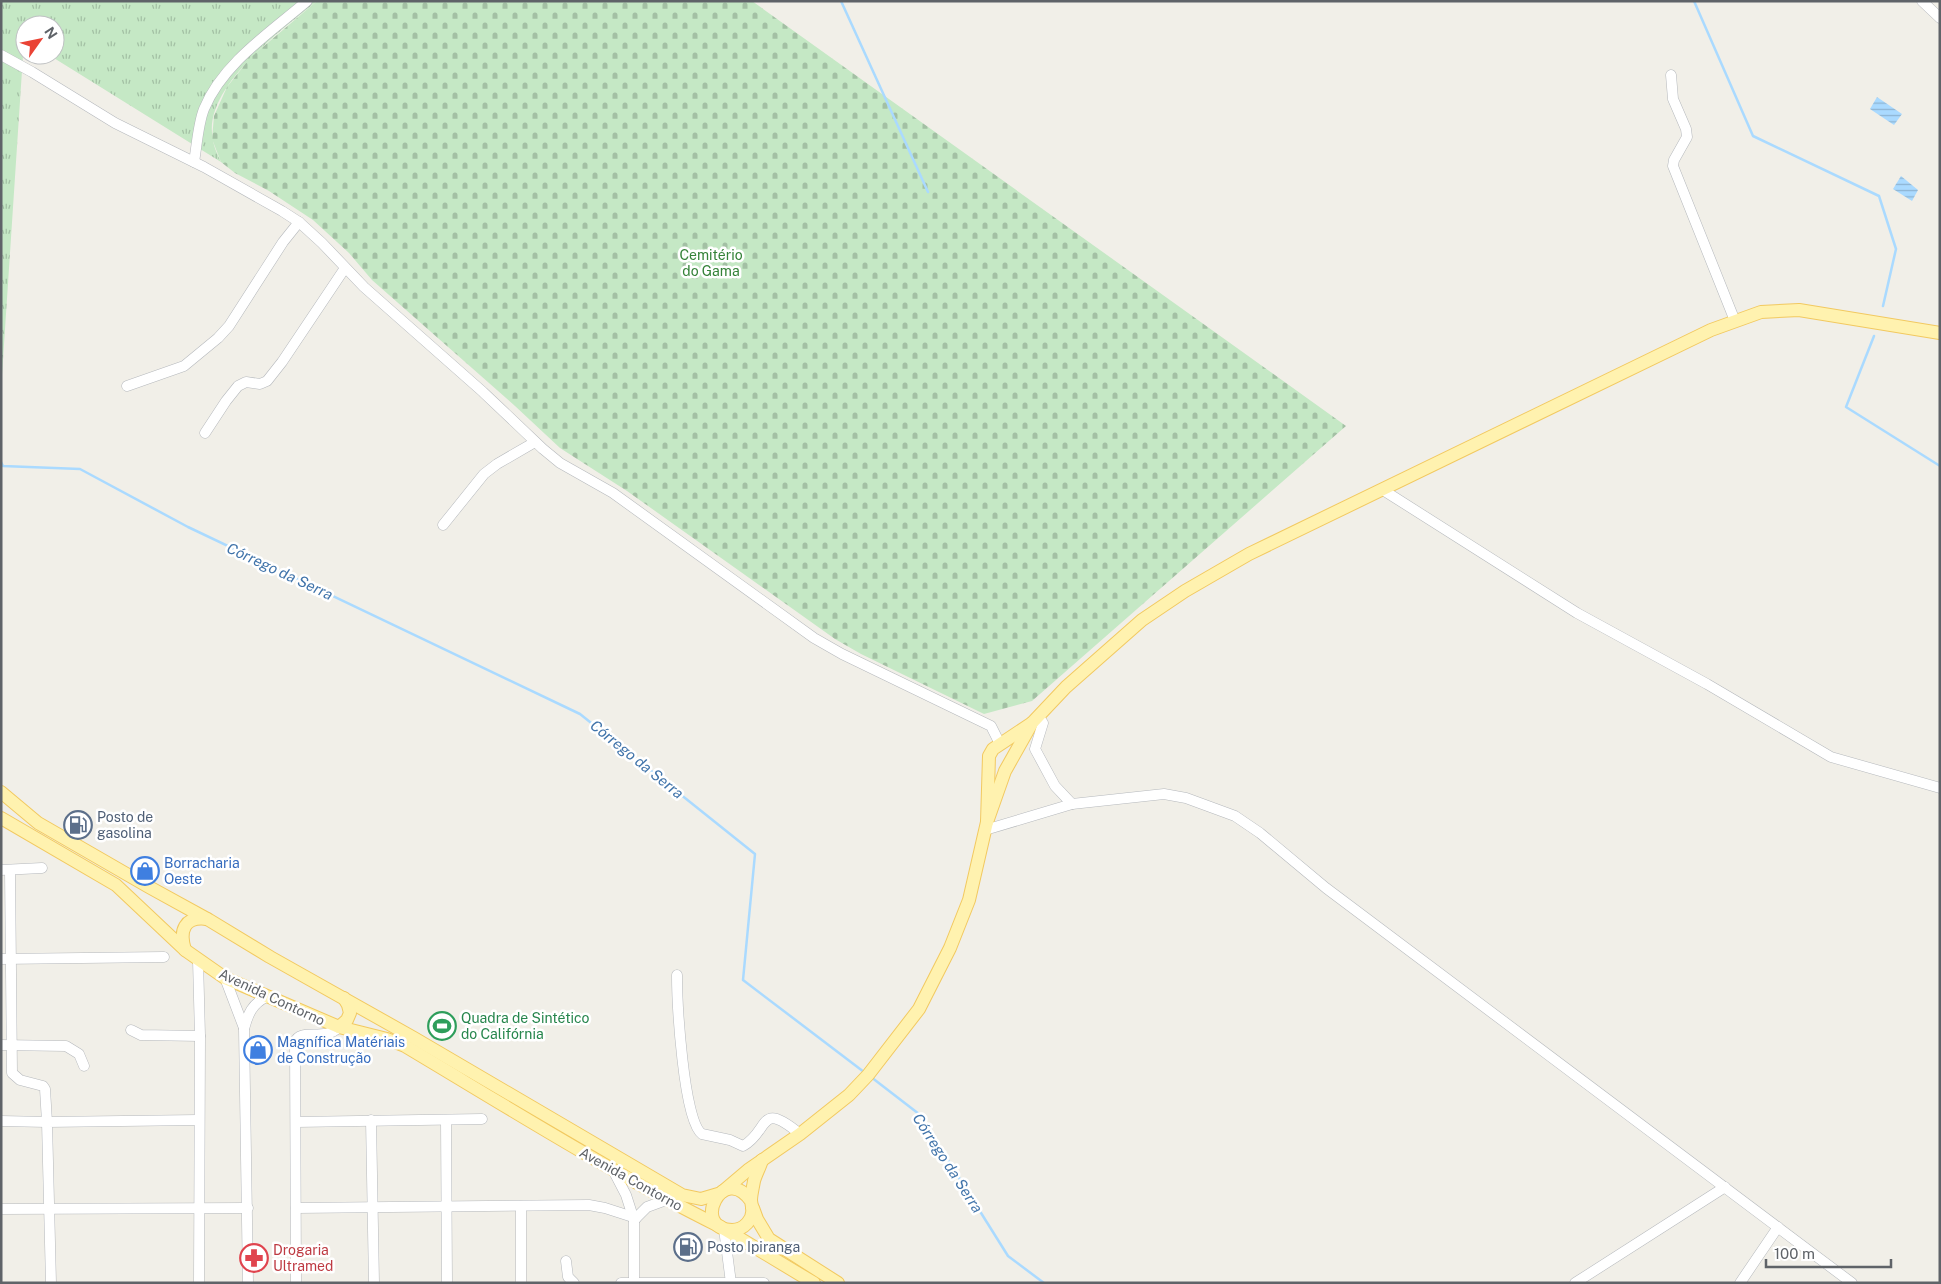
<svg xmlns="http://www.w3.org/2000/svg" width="1941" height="1284" font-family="'Public Sans',sans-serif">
  <defs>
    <pattern id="grass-tufts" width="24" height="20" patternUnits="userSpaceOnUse" patternTransform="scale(1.25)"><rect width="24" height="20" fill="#c5e8c5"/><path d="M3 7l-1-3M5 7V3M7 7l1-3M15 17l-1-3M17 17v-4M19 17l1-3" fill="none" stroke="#a3c0a4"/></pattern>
    <pattern id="cemetery-stones" width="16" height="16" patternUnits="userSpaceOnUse" patternTransform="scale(1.25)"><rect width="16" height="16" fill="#c5e8c5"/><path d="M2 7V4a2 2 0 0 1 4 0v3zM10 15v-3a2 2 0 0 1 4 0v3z" fill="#a3c0a4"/></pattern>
    <pattern id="water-rules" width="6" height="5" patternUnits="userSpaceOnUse" patternTransform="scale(1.25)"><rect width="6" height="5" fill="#aadaff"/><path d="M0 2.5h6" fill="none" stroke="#8eb4d2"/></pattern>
  </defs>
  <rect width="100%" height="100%" fill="#f1efe8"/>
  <!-- grass -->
  <path fill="url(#grass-tufts)" d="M1,1H317C282,30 201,88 213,140C214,148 218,155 221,162L49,55H55V25H25L1,390Z"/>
  <!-- cemetery -->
  <polygon fill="url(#cemetery-stones)" points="317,1 752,1 1346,426 1032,701 984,714 861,654 835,639 627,491 560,448 515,406 372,280 349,253 313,220 269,191 235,173 221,162 212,139 214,116 227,87 250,58"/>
  <!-- water -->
  <g fill="url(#water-rules)">
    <polygon points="1877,97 1902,114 1894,125 1870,109"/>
    <polygon points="1901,176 1918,190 1912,201 1893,189"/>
  </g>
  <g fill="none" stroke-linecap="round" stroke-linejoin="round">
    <!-- stream -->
    <g stroke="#aadaff" stroke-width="2.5">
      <polyline points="841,1 928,192"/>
      <polyline points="1694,1 1753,136 1879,196 1896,249 1883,306"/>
      <polyline points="1874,336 1846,407 1940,466"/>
      <polyline points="1,462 3,466 80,469 188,527 580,714 755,854 743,980 864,1072"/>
      <polyline points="871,1077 919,1114 1008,1256 1044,1283"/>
    </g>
    <defs>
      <g id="minor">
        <polyline points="1922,1 1940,18"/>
        <polyline points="1,55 32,72 115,123 204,167 282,211 299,222 322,243 364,287 483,392 543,449 560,463 613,493 814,638 842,654 991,726 1000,744"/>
        <polyline points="1671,75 1673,99 1686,129 1687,137 1674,160 1673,166 1735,321"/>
        <path d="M194,162C197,145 198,124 204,109C223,63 271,32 307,1"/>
        <polyline points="127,386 184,366 218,338 229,326 283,242 299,222"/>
        <polyline points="205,433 226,401 238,386 246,382 260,384 267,381 282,362 345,268"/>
        <polyline points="1383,490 1577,613 1707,684 1831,757 1940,788"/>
        <polyline points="443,525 484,474 497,464 535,442"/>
        <polyline points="1039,717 1043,723 1035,749 1055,786 1072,804"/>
        <polyline points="985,830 1072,804 1164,794 1186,798 1235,816 1260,833 1326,888 1852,1283"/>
        <polyline points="1,870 42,868"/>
        <polyline points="1,959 164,957"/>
        <polyline points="198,960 200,1036 199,1283"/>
        <path d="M677,975C677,1000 683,1121 702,1134L730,1140L743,1146C770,1131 758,1099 800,1134"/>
        <polyline points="225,978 244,1028"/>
        <polyline points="131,1030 141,1035 200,1036"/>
        <polyline points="1,1045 66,1046 79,1054 84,1066"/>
        <polyline points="371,1120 374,1283"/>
        <polyline points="446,1120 447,1283"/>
        <polyline points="1,1121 47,1122 45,1089 43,1086 20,1080 12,1073 10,870"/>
        <polyline points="296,1122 482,1119"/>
        <polyline points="613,1170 626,1195 634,1220 634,1283"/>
        <polyline points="296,1208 589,1205 605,1208 636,1218"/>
        <polyline points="1,1209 248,1208"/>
        <polyline points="634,1220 647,1207 666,1200"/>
        <polyline points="724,1229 731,1283"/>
        <polyline points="566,1261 568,1277 574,1283"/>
        <polyline points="51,1283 47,1122 198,1120"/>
        <path d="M248,1283L244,1029C248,1014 252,1004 266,997"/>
        <path d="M296,1283L295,1042C300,1027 325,1042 339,1027"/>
        <polyline points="521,1283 521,1206"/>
        <polyline points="621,1283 764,1283"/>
        <polyline points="1575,1283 1725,1187"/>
        <polyline points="1740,1283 1778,1227"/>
      </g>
      <g id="major">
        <polyline points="1,792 38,823 149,887 209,920 270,957 414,1038 682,1195 701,1199 718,1194"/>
        <path d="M1,818L116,885L185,950L225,978L339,1027L387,1039L405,1046C509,1108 612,1173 721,1227"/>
        <polyline points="987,822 989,756 993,749 1032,723 1066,687 1142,620 1185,591 1249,554 1711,330 1761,312 1799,310 1940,333"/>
        <path d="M185,950C179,931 184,916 207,919"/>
        <polyline points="339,1027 347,1020 350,1013 348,1005 344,998"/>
        <polyline points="722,1192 748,1170 800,1134 849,1095 868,1075 919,1009 950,948 969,900 987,822 1005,771 1032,723"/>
        <path d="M751,1201C723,1161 690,1229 732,1230C744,1230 754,1219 752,1208C752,1205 751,1202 751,1200C751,1195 753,1187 754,1181C756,1174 760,1167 762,1160"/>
        <polyline points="753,1208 757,1219 769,1239 838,1283"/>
        <polyline points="726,1230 814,1283"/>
      </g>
    </defs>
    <!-- minor casing -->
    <use href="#minor" stroke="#b5b8bc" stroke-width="11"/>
    <!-- major casing -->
    <use href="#major" stroke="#f2c960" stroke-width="14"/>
    <!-- minor -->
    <use href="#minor" stroke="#fff" stroke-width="10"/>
    <!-- major -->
    <use href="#major" stroke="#fff2af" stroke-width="12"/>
  </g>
  <!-- icons -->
  <defs>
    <symbol id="fuel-ring" viewBox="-11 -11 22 22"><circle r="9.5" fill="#fff" stroke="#5c6f8a" stroke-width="1.5"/><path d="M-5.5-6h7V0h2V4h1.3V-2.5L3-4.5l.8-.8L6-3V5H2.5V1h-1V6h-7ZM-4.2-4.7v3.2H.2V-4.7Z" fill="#5c6f8a"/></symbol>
    <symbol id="shop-ring" viewBox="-11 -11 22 22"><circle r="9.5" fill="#fff" stroke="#3f7fe0" stroke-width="1.5"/><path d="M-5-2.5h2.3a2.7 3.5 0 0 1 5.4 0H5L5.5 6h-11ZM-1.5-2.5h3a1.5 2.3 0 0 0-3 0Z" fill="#3f7fe0"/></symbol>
    <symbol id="stadium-ring" viewBox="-11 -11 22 22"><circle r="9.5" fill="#fff" stroke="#2e9e5b" stroke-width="1.5"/><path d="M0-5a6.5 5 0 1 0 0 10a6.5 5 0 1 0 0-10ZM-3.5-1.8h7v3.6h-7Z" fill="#2e9e5b"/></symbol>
    <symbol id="pharmacy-ring" viewBox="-11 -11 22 22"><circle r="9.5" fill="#fff" stroke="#e0444e" stroke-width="1.5"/><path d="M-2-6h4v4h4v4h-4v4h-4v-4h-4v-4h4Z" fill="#e0444e"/></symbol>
  </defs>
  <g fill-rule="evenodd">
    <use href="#fuel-ring" x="62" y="809" width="32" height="32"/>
    <use href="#shop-ring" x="129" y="855" width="32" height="32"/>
    <use href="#stadium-ring" x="426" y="1010" width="32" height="32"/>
    <use href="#shop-ring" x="242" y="1034" width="32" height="32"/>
    <use href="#fuel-ring" x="672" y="1231" width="32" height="32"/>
    <use href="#pharmacy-ring" x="238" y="1242" width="32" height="32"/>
  </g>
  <g text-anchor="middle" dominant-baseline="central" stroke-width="5" stroke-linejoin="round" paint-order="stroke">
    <!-- park labels -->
    <g font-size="14" fill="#348238" stroke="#fff">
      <text x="711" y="255">Cemitério<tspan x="711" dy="16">do Gama</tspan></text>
    </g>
    <!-- service labels -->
    <g font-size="14" fill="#4e5e75" stroke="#fff" text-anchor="start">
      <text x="97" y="817">Posto de<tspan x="97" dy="16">gasolina</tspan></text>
      <text x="707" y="1247">Posto Ipiranga</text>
    </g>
    <!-- shop labels -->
    <g font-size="14" fill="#366cbe" stroke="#fff" text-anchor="start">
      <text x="164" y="863">Borracharia<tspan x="164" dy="16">Oeste</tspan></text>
      <text x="277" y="1042">Magnífica Matériais<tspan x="277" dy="16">de Construção</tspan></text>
    </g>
    <!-- street labels -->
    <g font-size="14" fill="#5f6368" stroke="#fff">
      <text transform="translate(272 997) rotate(25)">Avenida Contorno</text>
      <text transform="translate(631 1179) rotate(29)">Avenida Contorno</text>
    </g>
    <!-- leisure labels -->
    <g font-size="14" fill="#27864d" stroke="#fff" text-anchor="start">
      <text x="461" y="1018">Quadra de Sintético<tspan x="461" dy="16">do Califórnia</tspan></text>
    </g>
    <!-- health labels -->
    <g font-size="14" fill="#be3a42" stroke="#fff" text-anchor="start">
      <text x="273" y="1250">Drogaria<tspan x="273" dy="16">Ultramed</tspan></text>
    </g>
    <!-- water labels -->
    <g font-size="15" font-style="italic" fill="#4174aa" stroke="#fff">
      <text transform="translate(280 571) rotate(25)">Córrego da Serra</text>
      <text transform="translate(637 759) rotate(39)">Córrego da Serra</text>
      <text transform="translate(948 1163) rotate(57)">Córrego da Serra</text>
    </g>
  </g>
  <!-- border -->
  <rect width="1941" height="1284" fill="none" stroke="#5f6368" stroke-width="5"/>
  <!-- north arrow -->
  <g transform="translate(40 40) rotate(57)"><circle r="24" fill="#ffffff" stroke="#bfc1c3"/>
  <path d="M0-4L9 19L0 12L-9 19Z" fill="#ea4335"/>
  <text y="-8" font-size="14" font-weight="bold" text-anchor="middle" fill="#5f6368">N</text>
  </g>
  <!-- scale -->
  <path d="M1766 1259v8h125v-8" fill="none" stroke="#5f6368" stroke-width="2.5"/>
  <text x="1774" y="1259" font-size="15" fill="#5f6368" stroke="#ffffff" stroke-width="4" paint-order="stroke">100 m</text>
</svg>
